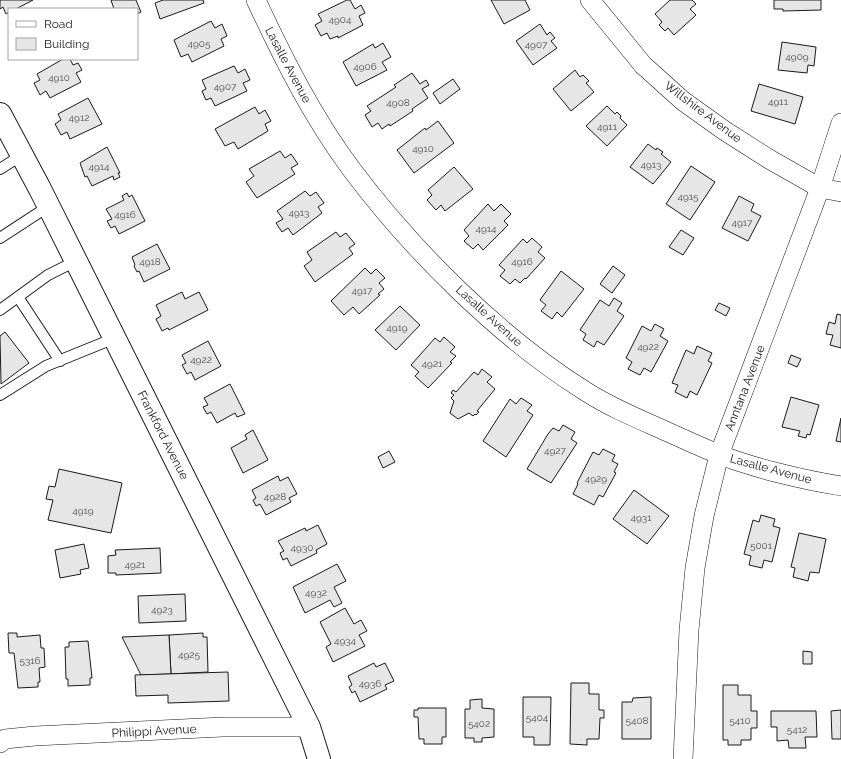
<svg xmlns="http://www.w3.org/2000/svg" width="841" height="759" font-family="Raleway,sans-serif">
  <rect width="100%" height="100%" fill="#fff"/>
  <!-- building -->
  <g fill="#e6e6e6" stroke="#1a1a1a">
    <polygon points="0,0 33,0 16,9 9,9 9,12 6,14 3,7 0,9"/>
    <polygon points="111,0 136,0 141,12 137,14 137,9 114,9"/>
    <polygon points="163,0 203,0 204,3 160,19 155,3"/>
    <polygon points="347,0 350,0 355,9 361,5 365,13 359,16 363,25 338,38 338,36 330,39 327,33 321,36 315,25 322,21 318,14"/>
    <polygon points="491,0 525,0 530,10 504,24"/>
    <polygon points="670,0 692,0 696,4 690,9 696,15 674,35 668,28 665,31 659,25 662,22 655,14"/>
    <polygon points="774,0 821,0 821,10 783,11 783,9 774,9"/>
    <polygon points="211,21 215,28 222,24 227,36 221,39 224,46 192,62 188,54 181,57 174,40"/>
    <polygon points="540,24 547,35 550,32 555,38 551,41 557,48 533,65 516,41"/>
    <polygon points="782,42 816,47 814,66 808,65 807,73 778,70"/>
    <polygon points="383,43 391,57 382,62 387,70 356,86 343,62 373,44 375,48"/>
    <polygon points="63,59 70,59 73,65 78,63 82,70 76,73 81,82 50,98 46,91 40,95 34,83 40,80 37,74"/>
    <polygon points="234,66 238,73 245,69 250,80 243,83 247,91 215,106 211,98 206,100 202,91 206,89 202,80"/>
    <polygon points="575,70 580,77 583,75 589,81 586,83 594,92 571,111 553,89"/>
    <polygon points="412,73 420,84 426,80 429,85 422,89 428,98 412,109 413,111 390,126 389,124 382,129 378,123 372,127 365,115 371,111 367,106 396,87 394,85"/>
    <polygon points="453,79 460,89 440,104 433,93"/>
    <polygon points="759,84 803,97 795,124 751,111"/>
    <polygon points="88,98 102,124 70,139 67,132 61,135 55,124 61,120 58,114"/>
    <polygon points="607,106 615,114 617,112 621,116 620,118 627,125 607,146 586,126"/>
    <polygon points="255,107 259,114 265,110 271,121 265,124 268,131 238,149 234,142 225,146 215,129"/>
    <polygon points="438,121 454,143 414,173 397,150 425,128 426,130"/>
    <polygon points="648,144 656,150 657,148 663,152 661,154 671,162 653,184 630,167"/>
    <polygon points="107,147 120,173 118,173 120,177 114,180 113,176 92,186 87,176 85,177 80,163"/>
    <polygon points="280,151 285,158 291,154 298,164 291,168 295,174 257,198 246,182 254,176 249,169"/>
    <polygon points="691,166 715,182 690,220 666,204"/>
    <polygon points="454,167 473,189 445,211 441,205 436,210 427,200 432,195 428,190"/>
    <polygon points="305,191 310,196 316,192 324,203 318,207 322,213 293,235 288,228 282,232 276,223 283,219 277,211"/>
    <polygon points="127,193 129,197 132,195 145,221 119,234 115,226 111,228 107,221 112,219 106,209 124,200 122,196"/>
    <polygon points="739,196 754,204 751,211 761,216 748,241 722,228"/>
    <polygon points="488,204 494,211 501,204 511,214 504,221 508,225 483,250 478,244 473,249 464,241 469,236 464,230"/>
    <polygon points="681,230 694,238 683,255 669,247"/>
    <polygon points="336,232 340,237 346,233 355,244 349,248 353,254 315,282 304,266 312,260 307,252"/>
    <polygon points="532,238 542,247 538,252 545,258 526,279 525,278 520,283 515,279 510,284 500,276 505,270 499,265 523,239 527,243"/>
    <polygon points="157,244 170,269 144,282 139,271 137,272 134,266 135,265 132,257"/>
    <polygon points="613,266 625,275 612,293 600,284"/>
    <polygon points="365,268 371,274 376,269 385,278 379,283 384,289 378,294 380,295 359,314 353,307 344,315 331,301"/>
    <polygon points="561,271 584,289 562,317 557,312 552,319 541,311 546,305 540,300"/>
    <polygon points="182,292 185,299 199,292 208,310 169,330 168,328 162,331 156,319 161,316 156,305"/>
    <polygon points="614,298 622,303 617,311 624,316 604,345 597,341 594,347 583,340 586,334 580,330 600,300 609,306"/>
    <polygon points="719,303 730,308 726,316 715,310"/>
    <polygon points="400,306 420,325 396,350 375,330"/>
    <polygon points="837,314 841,315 841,348 830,345 833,335 826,334 829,322 835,324"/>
    <polygon points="655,324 664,329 660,336 668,341 651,372 644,368 640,375 628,369 632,362 626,358 642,326 651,331"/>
    <polygon points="5,332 29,363 1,384 0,336"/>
    <polygon points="444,337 455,347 450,352 456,356 450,362 452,363 428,388 415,376 419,372 411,365 435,338 440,342"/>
    <polygon points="208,341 221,366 195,380 191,372 187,374 182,365 186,363 182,355"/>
    <polygon points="697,346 712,353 708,361 712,363 697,395 690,391 687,398 675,392 678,385 672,383 686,350 694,354"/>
    <polygon points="791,355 801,359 797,367 788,363"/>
    <polygon points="482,369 492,377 487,382 495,389 477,411 479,412 476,415 475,414 473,416 469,413 458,419 450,413 454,401 451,398 454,395 451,393 453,390 456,392 474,372 478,375"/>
    <polygon points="230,384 245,414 237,417 235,413 217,423 211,412 207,414 203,407 208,405 204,398"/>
    <polygon points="791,397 819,405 810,435 807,434 806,438 798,436 800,431 782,427"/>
    <polygon points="521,398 532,405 527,411 533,415 506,457 483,441 510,399 516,404"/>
    <polygon points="841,418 841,442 836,441"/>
    <polygon points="563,425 575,432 571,439 577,443 551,483 527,469 548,434 553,428 559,431"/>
    <polygon points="253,430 268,460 243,473 231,448 247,439 245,435"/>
    <polygon points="603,449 615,455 612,461 618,464 614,472 616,473 603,497 599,495 594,505 573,494 578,484 577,483 593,452 599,455"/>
    <polygon points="389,451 395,462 383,468 378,457"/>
    <polygon points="59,469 122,483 111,533 48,520 53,500 46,499 49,486 55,487"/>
    <polygon points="278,476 280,481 288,477 297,494 289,498 291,502 266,515 260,504 256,506 253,500 256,498 252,490"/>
    <polygon points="634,490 669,516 647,544 613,519"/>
    <polygon points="761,515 775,519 773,526 780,528 772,562 764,560 762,568 749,565 751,556 744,554 753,520 759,522"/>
    <polygon points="318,525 327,544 316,550 317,553 291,566 287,558 283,560 280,553 284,551 278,541 305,528 306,531"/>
    <polygon points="799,533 826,539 819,573 810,572 808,581 793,577 795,568 791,567"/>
    <polygon points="84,544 89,568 80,570 81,574 60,578 55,550"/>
    <polygon points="160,548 161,573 116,575 116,573 108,573 108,556 116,555 115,550"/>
    <polygon points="337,564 346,581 334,587 342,603 334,607 330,600 305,613 293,587"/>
    <polygon points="185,594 186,621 139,623 138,596"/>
    <polygon points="345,608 354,624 361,620 367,631 359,635 365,646 333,662 326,647 331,644 320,622"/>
    <polygon points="8,633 17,633 17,637 40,635 41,648 44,648 45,667 39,668 40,682 38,682 38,687 18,688 14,653 9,653"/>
    <polygon points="203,633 203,637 207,637 208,672 171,674 169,635"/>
    <polygon points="169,635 171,674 141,675 122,637"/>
    <polygon points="88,641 92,678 90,678 90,685 68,686 68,679 66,679 65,647 69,647 69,642"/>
    <polygon points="803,651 812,652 812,664 803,664"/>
    <polygon points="374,663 376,667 385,663 394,681 385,685 387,689 360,702 355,691 352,693 349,687 352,685 348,676"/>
    <polygon points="228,672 229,701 168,703 168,695 136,696 135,675"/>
    <polygon points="571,683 589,683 589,694 599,694 599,710 604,710 604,718 600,718 599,739 587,739 587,745 570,744"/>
    <polygon points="723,685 738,685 738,695 751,695 751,711 757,711 757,728 751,728 751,740 741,740 741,745 728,745 728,740 723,740"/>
    <polygon points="523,697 551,697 550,745 534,745 534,737 523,737"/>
    <polygon points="651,697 651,739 622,739 622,702 632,702 633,698"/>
    <polygon points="482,699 482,708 494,709 494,737 482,738 482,742 474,742 474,738 465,738 465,709 470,709 470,700"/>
    <polygon points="418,708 446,708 446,737 442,737 442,744 424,744 424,739 419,739 418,717 414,717 414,710 418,710"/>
    <polygon points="841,710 841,739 832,739 831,711"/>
    <polygon points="771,711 816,711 817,737 805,737 806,748 789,748 788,740 777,741 777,727 771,727"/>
  </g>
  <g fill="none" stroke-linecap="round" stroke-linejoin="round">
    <defs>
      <g id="service">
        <polyline points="0,169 22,155"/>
        <polyline points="0,238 49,206"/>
        <polyline points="18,297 60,361"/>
        <polyline points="0,310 48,275 76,261"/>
        <polyline points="0,395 46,366 115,338"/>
      </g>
      <g id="minor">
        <path d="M256,0C283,58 313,118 352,170C412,250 499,337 585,391C608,406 634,417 659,428C679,437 698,446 718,454C753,468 804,480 841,486"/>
        <polyline points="590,0 643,65 683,101 725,131 769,159 820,188 841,192"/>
        <polyline points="0,743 5,739 35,736 223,727 309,727"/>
        <polyline points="683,759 689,630 695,568 704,516 719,455 820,188 841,123"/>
      </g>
      <polyline id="tertiary" points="0,114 40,189 309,727 319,759"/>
    </defs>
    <!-- service casing -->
    <use href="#service" stroke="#1a1a1a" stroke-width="12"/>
    <!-- minor casing -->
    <use href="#minor" stroke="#1a1a1a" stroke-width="20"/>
    <!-- tertiary casing -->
    <use href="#tertiary" stroke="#1a1a1a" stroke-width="24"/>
    <!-- service -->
    <use href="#service" stroke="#fff" stroke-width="10"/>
    <!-- minor -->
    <use href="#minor" stroke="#fff" stroke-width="19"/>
    <!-- tertiary -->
    <use href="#tertiary" stroke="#fff" stroke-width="22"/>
  </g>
  <g text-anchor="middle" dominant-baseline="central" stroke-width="3" stroke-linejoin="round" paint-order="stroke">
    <!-- number labels -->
    <g font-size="10" fill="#4d4d4d">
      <text x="340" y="19">4904</text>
      <text x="199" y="43">4905</text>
      <text x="536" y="44">4907</text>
      <text x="797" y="56">4909</text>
      <text x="365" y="66">4906</text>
      <text x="59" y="77">4910</text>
      <text x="225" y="86">4907</text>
      <text x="778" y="101">4911</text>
      <text x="398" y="102">4908</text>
      <text x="79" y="117">4912</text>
      <text x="607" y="126">4911</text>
      <text x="423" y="148">4910</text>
      <text x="651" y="164">4913</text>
      <text x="99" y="166">4914</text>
      <text x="688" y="196">4915</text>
      <text x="299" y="212">4913</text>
      <text x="125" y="214">4916</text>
      <text x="742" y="222">4917</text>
      <text x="486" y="228">4914</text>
      <text x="150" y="261">4918</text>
      <text x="522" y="261">4916</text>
      <text x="362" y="290">4917</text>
      <text x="397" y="327">4919</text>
      <text x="648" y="346">4922</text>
      <text x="201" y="359">4922</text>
      <text x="432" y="363">4921</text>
      <text x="555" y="450">4927</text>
      <text x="596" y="478">4929</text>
      <text x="275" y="496">4928</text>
      <text x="83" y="510">4919</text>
      <text x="641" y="517">4931</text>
      <text x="761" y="545">5001</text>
      <text x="302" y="547">4930</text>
      <text x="135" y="564">4921</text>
      <text x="316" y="592">4932</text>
      <text x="162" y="609">4923</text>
      <text x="345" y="640">4934</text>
      <text x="189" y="654">4925</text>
      <text x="30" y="660">5316</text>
      <text x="370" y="683">4936</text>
      <text x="537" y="717">5404</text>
      <text x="637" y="720">5408</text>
      <text x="740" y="720">5410</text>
      <text x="479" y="723">5402</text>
      <text x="797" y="729">5412</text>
    </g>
    <!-- street labels -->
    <g font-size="12" fill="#1a1a1a" stroke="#fff">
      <text transform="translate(288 65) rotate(62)">Lasalle Avenue</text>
      <text transform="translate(703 112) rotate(37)">Willshire Avenue</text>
      <text transform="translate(489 316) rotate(42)">Lasalle Avenue</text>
      <text transform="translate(745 388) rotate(-69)">Anntana Avenue</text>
      <text transform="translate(163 435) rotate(63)">Frankford Avenue</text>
      <text transform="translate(771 469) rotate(15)">Lasalle Avenue</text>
      <text transform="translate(154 731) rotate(-3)">Philippi Avenue</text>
    </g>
  </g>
  <!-- legend -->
  <rect x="8" y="8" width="130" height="52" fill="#ffffff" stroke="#a3a3a3"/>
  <rect x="16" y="21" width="20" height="6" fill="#ffffff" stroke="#a3a3a3"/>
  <text x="44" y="28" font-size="12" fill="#1a1a1a">Road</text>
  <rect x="16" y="38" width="20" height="12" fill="#e6e6e6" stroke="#a3a3a3"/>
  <text x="44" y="48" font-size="12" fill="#1a1a1a">Building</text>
</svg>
